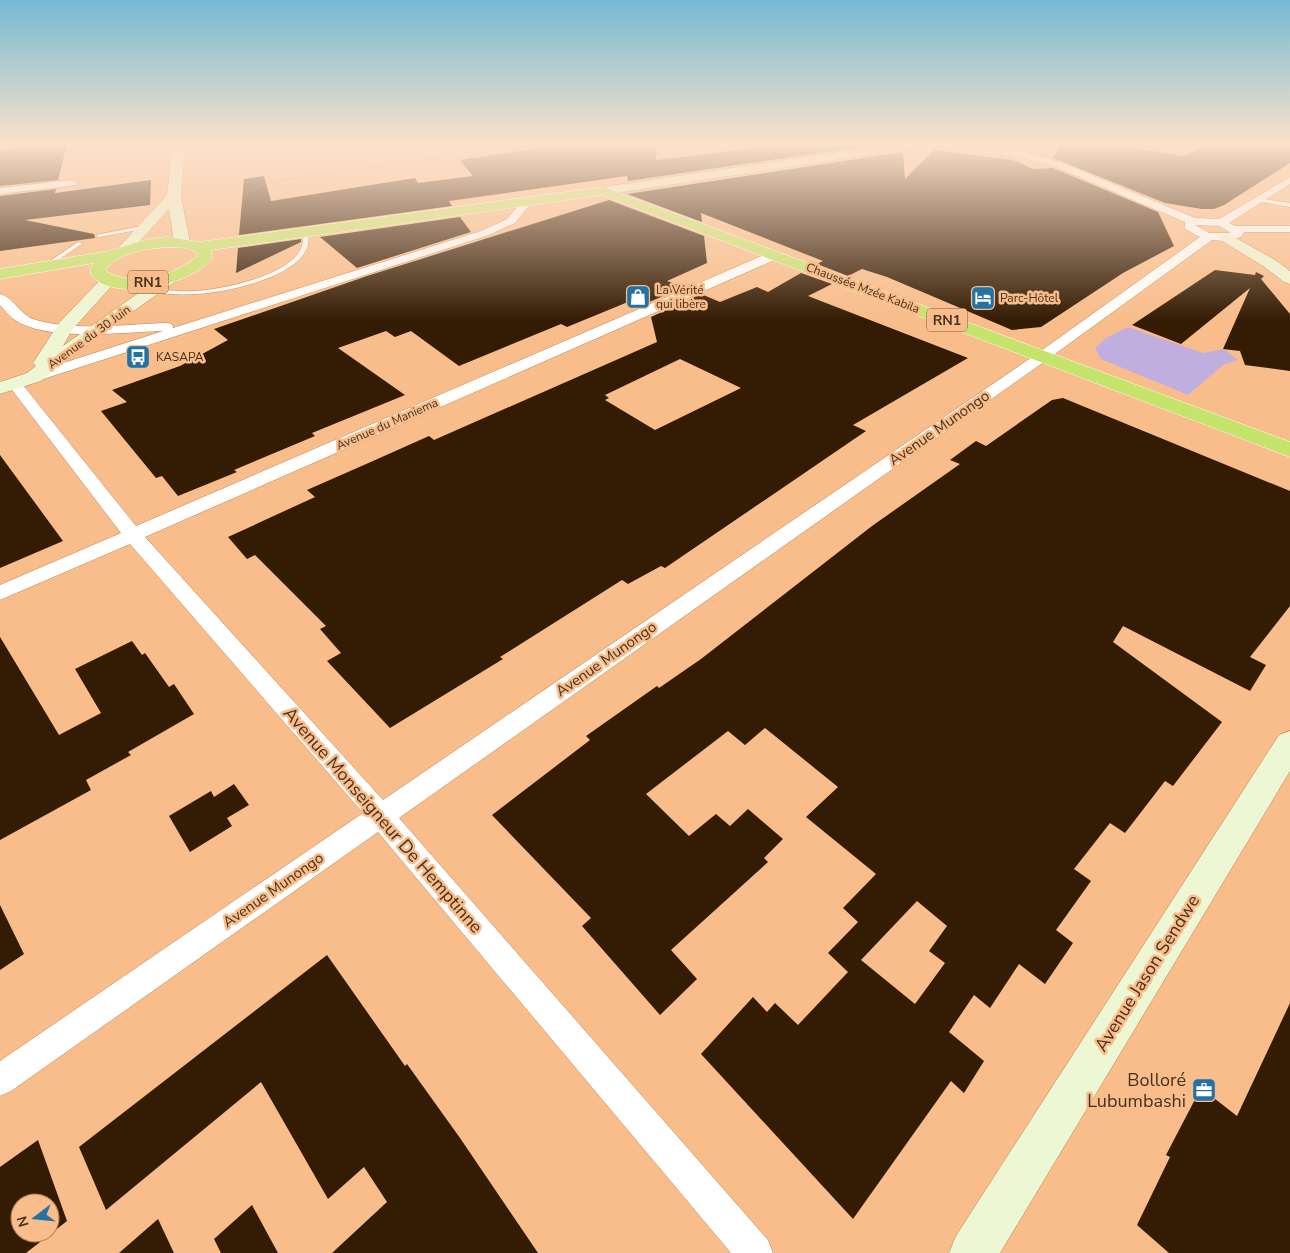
<svg xmlns="http://www.w3.org/2000/svg" width="1290" height="1253" font-family="'Nunito Sans',sans-serif">
  <rect width="100%" height="100%" fill="#f8bd8b"/>
  <!-- green -->
  <polygon fill="#c0aedf" points="1128,327 1203,353 1223,349 1238,360 1223,365 1188,395 1101,359 1095,348 1106,338"/>
  <!-- building -->
  <g fill="#341b03" fill-rule="evenodd">
    <polygon points="52,144 67,144 58,180 0,186 0,150"/>
    <polygon points="566,144 655,144 656,160 755,148 748,144 880,144 628,181 627,176 449,201 452,206 239,235 244,179 264,176 271,201 415,178 418,183 473,176 460,160"/>
    <polygon points="1062,144 1093,144 1120,148 1122,146 1184,156 1209,144 1290,144 1290,163 1224,205 1214,209 1202,209 1165,203 1053,158"/>
    <polygon points="934,150 1013,160 1033,169 1053,168 1158,212 1174,246 1123,273 1041,327 1012,330 887,277 862,269 848,276 817,264 823,261 701,213 702,222 627,194 903,152 905,179"/>
    <polygon points="151,180 150,205 25,220 94,234 95,238 0,251 0,196 56,189 55,193"/>
    <polygon points="609,200 704,236 707,263 667,281 684,287 647,303 645,295 567,327 561,324 459,366 411,331 395,337 386,331 338,348 405,395 312,433 315,436 234,470 237,472 178,496 162,476 156,478 101,411 127,402 112,390 180,366 228,340 214,329 367,276"/>
    <polygon points="460,217 471,232 357,268 320,237"/>
    <polygon points="301,239 301,242 236,273 238,248"/>
    <polygon points="1215,270 1255,275 1256,272 1264,276 1261,279 1290,314 1290,371 1245,365 1240,351 1223,349 1250,288 1181,344 1132,325"/>
    <path d="M801,273L832,284L808,296L968,358L853,425L866,431L665,568L661,566L628,584L622,580L500,657L503,659L390,728L327,661L341,653L320,629L326,626L255,555L247,559L228,537L315,497L307,490L373,461L429,436L434,440L657,342L651,317L701,294L720,302L757,287L768,292ZM680,359L741,388L655,430L605,400L609,398L605,395Z"/>
    <path d="M1063,398L1290,491V606L1250,657L1266,665L1250,691L1123,626L1113,642L1222,722L1173,786L1165,781L1125,833L1110,823L1074,869L1091,881L1056,930L1073,943L1045,984L1019,964L990,1008L974,995L949,1032L984,1061L964,1093L951,1081L853,1219L701,1054L753,997L767,1012L775,1003L798,1025L848,972L828,953L858,922L843,908L876,874L806,817L838,787L765,728L745,745L728,731L646,794L689,836L716,814L730,826L748,809L783,839L764,858L768,862L671,950L697,979L660,1015L582,926L591,918L492,815L590,740L586,736L657,686L659,688L701,659L872,526L960,464L950,460L976,441L986,446L1052,400ZM917,901L947,926L929,951L945,963L915,1004L861,960Z"/>
    <polygon points="0,455 63,541 0,568"/>
    <polygon points="0,637 59,735 101,713 75,669 132,641 142,655 145,653 169,687 174,684 194,714 128,752 131,755 86,780 91,790 0,840"/>
    <polygon points="234,784 249,805 227,818 232,826 190,852 169,816 211,791 214,797"/>
    <polygon points="0,905 24,954 0,970"/>
    <polygon points="327,955 405,1066 407,1064 460,1138 538,1253 332,1253 387,1202 364,1167 328,1199 261,1082 106,1210 79,1147"/>
    <polygon points="1290,1003 1290,1253 1169,1253 1137,1225 1170,1157 1166,1155 1201,1088 1237,1116"/>
    <path d="M38,1140L67,1221L26,1253H0V1167ZM20,1203H50V1233H20Z"/>
    <polygon points="252,1205 278,1253 221,1253 214,1239"/>
    <polygon points="158,1219 174,1253 119,1253"/>
  </g>
  <g fill="none" stroke-linecap="round" stroke-linejoin="round">
    <defs>
      <g id="lane">
        <polygon points="1258,198 1290,203 1290,207 1256,201"/>
        <polygon points="147,225 150,227 149,228 99,237 96,235"/>
        <path d="M306,231L309,233C308,238 309,244 307,248C296,278 224,293 196,294C182,295 167,294 153,293L150,291L153,289C167,290 182,292 196,291C222,289 290,276 301,248C303,244 303,238 303,233Z"/>
        <polygon points="78,242 83,243 48,267 44,267 44,265"/>
      </g>
      <g id="street">
        <path d="M995,145L1060,162L1195,218L1219,219L1290,177V184L1229,223L1235,226H1290V232H1244L1241,237L1225,241L1212,240L1048,359L399,818L768,1240L773,1253H731L378,832L11,1091L0,1096V1061L363,813L130,544L0,600V585L121,533L9,386L6,383L9,380H19L136,526L771,252H779L781,255L779,258L145,537L383,800L1038,353L1200,237L1185,229V222L1054,166L992,150L990,148ZM1195,225L1219,226L1231,233H1209Z"/>
        <polygon points="72,180 77,183 76,185 0,194 0,188"/>
        <path d="M528,198L533,201L515,223L489,235L34,382L26,377L29,374L163,331C125,332 55,341 20,323C12,319 6,312 0,305V294C13,297 20,314 33,319C72,332 126,324 167,323L172,324L173,328L481,231L507,219L524,199Z"/>
      </g>
      <g id="secondary">
        <polygon points="173,144 185,144 181,196 190,242 182,247 174,242 169,209 129,253 119,253 116,250 119,247 167,195"/>
        <polygon points="893,144 951,144 945,148 907,149 603,195 596,191 603,187"/>
        <path d="M964,144H1035C1025,153 974,153 964,144Z"/>
        <polygon points="1227,233 1275,260 1290,271 1290,284 1284,282 1263,266 1222,241 1219,238 1222,235"/>
        <polygon points="173,271 179,273 181,276 179,279 105,331 41,381 0,394 0,382 27,373 36,366 33,363 59,323 103,277 115,277 117,280 72,330 63,346 167,273"/>
        <polygon points="1290,731 1290,771 1000,1253 949,1253 956,1236 1279,735"/>
      </g>
      <path id="highway" d="M603,187L1290,442V457L602,195L211,250L212,258C194,284 111,304 91,274L90,268L94,263L0,279V269L109,251L149,239L168,237L199,242ZM168,247L188,248L197,253V256C174,276 134,287 107,272L106,269C122,251 145,249 168,247Z"/>
    </defs>
    <!-- lane casing -->
    <use href="#lane" stroke="#ba8251" stroke-width="1"/>
    <!-- street casing -->
    <use href="#street" stroke="#ba8251" stroke-width="1"/>
    <!-- secondary casing -->
    <use href="#secondary" stroke="#ba8251" stroke-width="1"/>
    <!-- highway casing -->
    <use href="#highway" stroke="#fff" stroke-width="1"/>
    <!-- path -->
    <g stroke="#a47a56" stroke-width="1" stroke-dasharray="1 2" stroke-linecap="butt">
      <polyline points="378,144 382,148"/>
      <polyline points="426,144 382,148 383,157 389,165 528,144"/>
      <polyline points="529,144 538,146 556,144"/>
      <polyline points="480,158 486,153"/>
      <polyline points="247,194 259,186 275,181 388,165"/>
    </g>
    <!-- lane -->
    <use href="#lane" fill="#fff" fill-rule="evenodd"/>
    <!-- street -->
    <use href="#street" fill="#fff" fill-rule="evenodd"/>
    <!-- secondary -->
    <use href="#secondary" fill="#eef7d3" fill-rule="evenodd"/>
    <!-- highway -->
    <use href="#highway" fill="#c5e46c" fill-rule="evenodd"/>
  </g>
  <!-- sky -->
  <linearGradient id="sky" x2="0" y2="1"><stop stop-color="#75bad3"/><stop offset="0.45" stop-color="#fce1cb"/><stop offset="1" stop-color="#fce1cb" stop-opacity="0"/></linearGradient>
  <rect width="1290" height="320" fill="url(#sky)"/>
  <!-- icons -->
  <defs>
    <symbol id="shop-square" viewBox="-11 -11 22 22"><rect x="-9" y="-9" width="18" height="18" rx="4" fill="#2372a4" stroke="#f8bd8b"/><path d="M-5-2.5h2.3a2.7 3.5 0 0 1 5.4 0H5L5.5 6h-11ZM-1.5-2.5h3a1.5 2.3 0 0 0-3 0Z" fill="#fff"/></symbol>
    <symbol id="hotel-square" viewBox="-11 -11 22 22"><rect x="-9" y="-9" width="18" height="18" rx="4" fill="#2372a4" stroke="#f8bd8b"/><path d="M-6-4.5h1.5V1H6V5H4.5V3h-9V5H-6ZM-4 0a1.8 1.8 0 1 1 3.6 0ZM.5 0V-2.5h3Q6-2.5 6 0Z" fill="#fff"/></symbol>
    <symbol id="bus-square" viewBox="-11 -11 22 22"><rect x="-9" y="-9" width="18" height="18" rx="4" fill="#2372a4" stroke="#f8bd8b"/><path d="M-5-6H5V4H4V6H2V4H-2V6H-4V4H-5ZM-3.5-4V0h7V-4ZM-3.5 1.2v1.5H-2V1.2ZM2 1.2v1.5H3.5V1.2Z" fill="#fff"/></symbol>
    <symbol id="office-square" viewBox="-11 -11 22 22"><rect x="-9" y="-9" width="18" height="18" rx="4" fill="#2372a4" stroke="#f8bd8b"/><path d="M-6-3h4V-5.5h4V-3h4V5H-6ZM-1-4.5V-3h2v-1.5ZM-6 0V1H6V0Z" fill="#fff"/></symbol>
  </defs>
  <g fill-rule="evenodd">
    <use href="#shop-square" x="624" y="283" width="28" height="28"/>
    <use href="#hotel-square" x="969" y="284" width="28" height="28"/>
    <use href="#bus-square" x="124" y="343" width="28" height="28"/>
    <use href="#office-square" x="1190" y="1076" width="28" height="28"/>
  </g>
  <g text-anchor="middle" dominant-baseline="central" stroke-width="5" stroke-linejoin="round" paint-order="stroke">
    <!-- far-street labels -->
    <g font-size="12" fill="#48311c" stroke="#f8bd8b">
      <text transform="translate(863 288) rotate(21)">Chaussée Mzée Kabila</text>
      <text transform="translate(89 337) rotate(-36)">Avenue du 30 Juin</text>
      <text transform="translate(387 424) rotate(-24)">Avenue du Maniema</text>
    </g>
    <!-- far-poi labels -->
    <g font-size="12" fill="#48311c" stroke="#f8bd8b" text-anchor="start">
      <text x="656" y="290">La Vérité<tspan x="656" dy="14">qui libère</tspan></text>
      <text x="1000" y="298">Parc-Hôtel</text>
      <text x="156" y="357">KASAPA</text>
    </g>
    <!-- shield labels -->
    <g fill="#f8bd8b" stroke="#7d5b3d" stroke-width="1">
      <rect x="128" y="270.5" width="40" height="23" rx="4"/>
      <rect x="927" y="308.5" width="40" height="23" rx="4"/>
    </g>
    <g font-size="14" font-weight="bold" fill="#48311c">
      <text x="148" y="282">RN1</text>
      <text x="947" y="320">RN1</text>
    </g>
    <!-- street labels -->
    <g font-size="15" fill="#48311c" stroke="#f8bd8b">
      <text transform="translate(939 428) rotate(-35)">Avenue Munongo</text>
      <text transform="translate(606 659) rotate(-35)">Avenue Munongo</text>
      <text transform="translate(273 890) rotate(-35)">Avenue Munongo</text>
    </g>
    <!-- near-street labels -->
    <g font-size="18" fill="#48311c" stroke="#f8bd8b">
      <text transform="translate(383 820) rotate(49)">Avenue Monseigneur De Hemptinne</text>
      <text transform="translate(1147 973) rotate(-58)">Avenue Jason Sendwe</text>
    </g>
    <!-- near-poi labels -->
    <g font-size="18" fill="#48311c" stroke="#f8bd8b" text-anchor="end">
      <text x="1186" y="1080">Bolloré<tspan x="1186" dy="21">Lubumbashi</tspan></text>
    </g>
  </g>
  <!-- north arrow -->
  <g transform="translate(35 1218) rotate(254)"><circle r="24" fill="#f8bd8b" stroke="#b2855f"/>
  <path d="M0-4L9 19L0 12L-9 19Z" fill="#2372a4"/>
  <text y="-8" font-size="14" font-weight="bold" text-anchor="middle" fill="#48311c">N</text>
  </g>
</svg>
